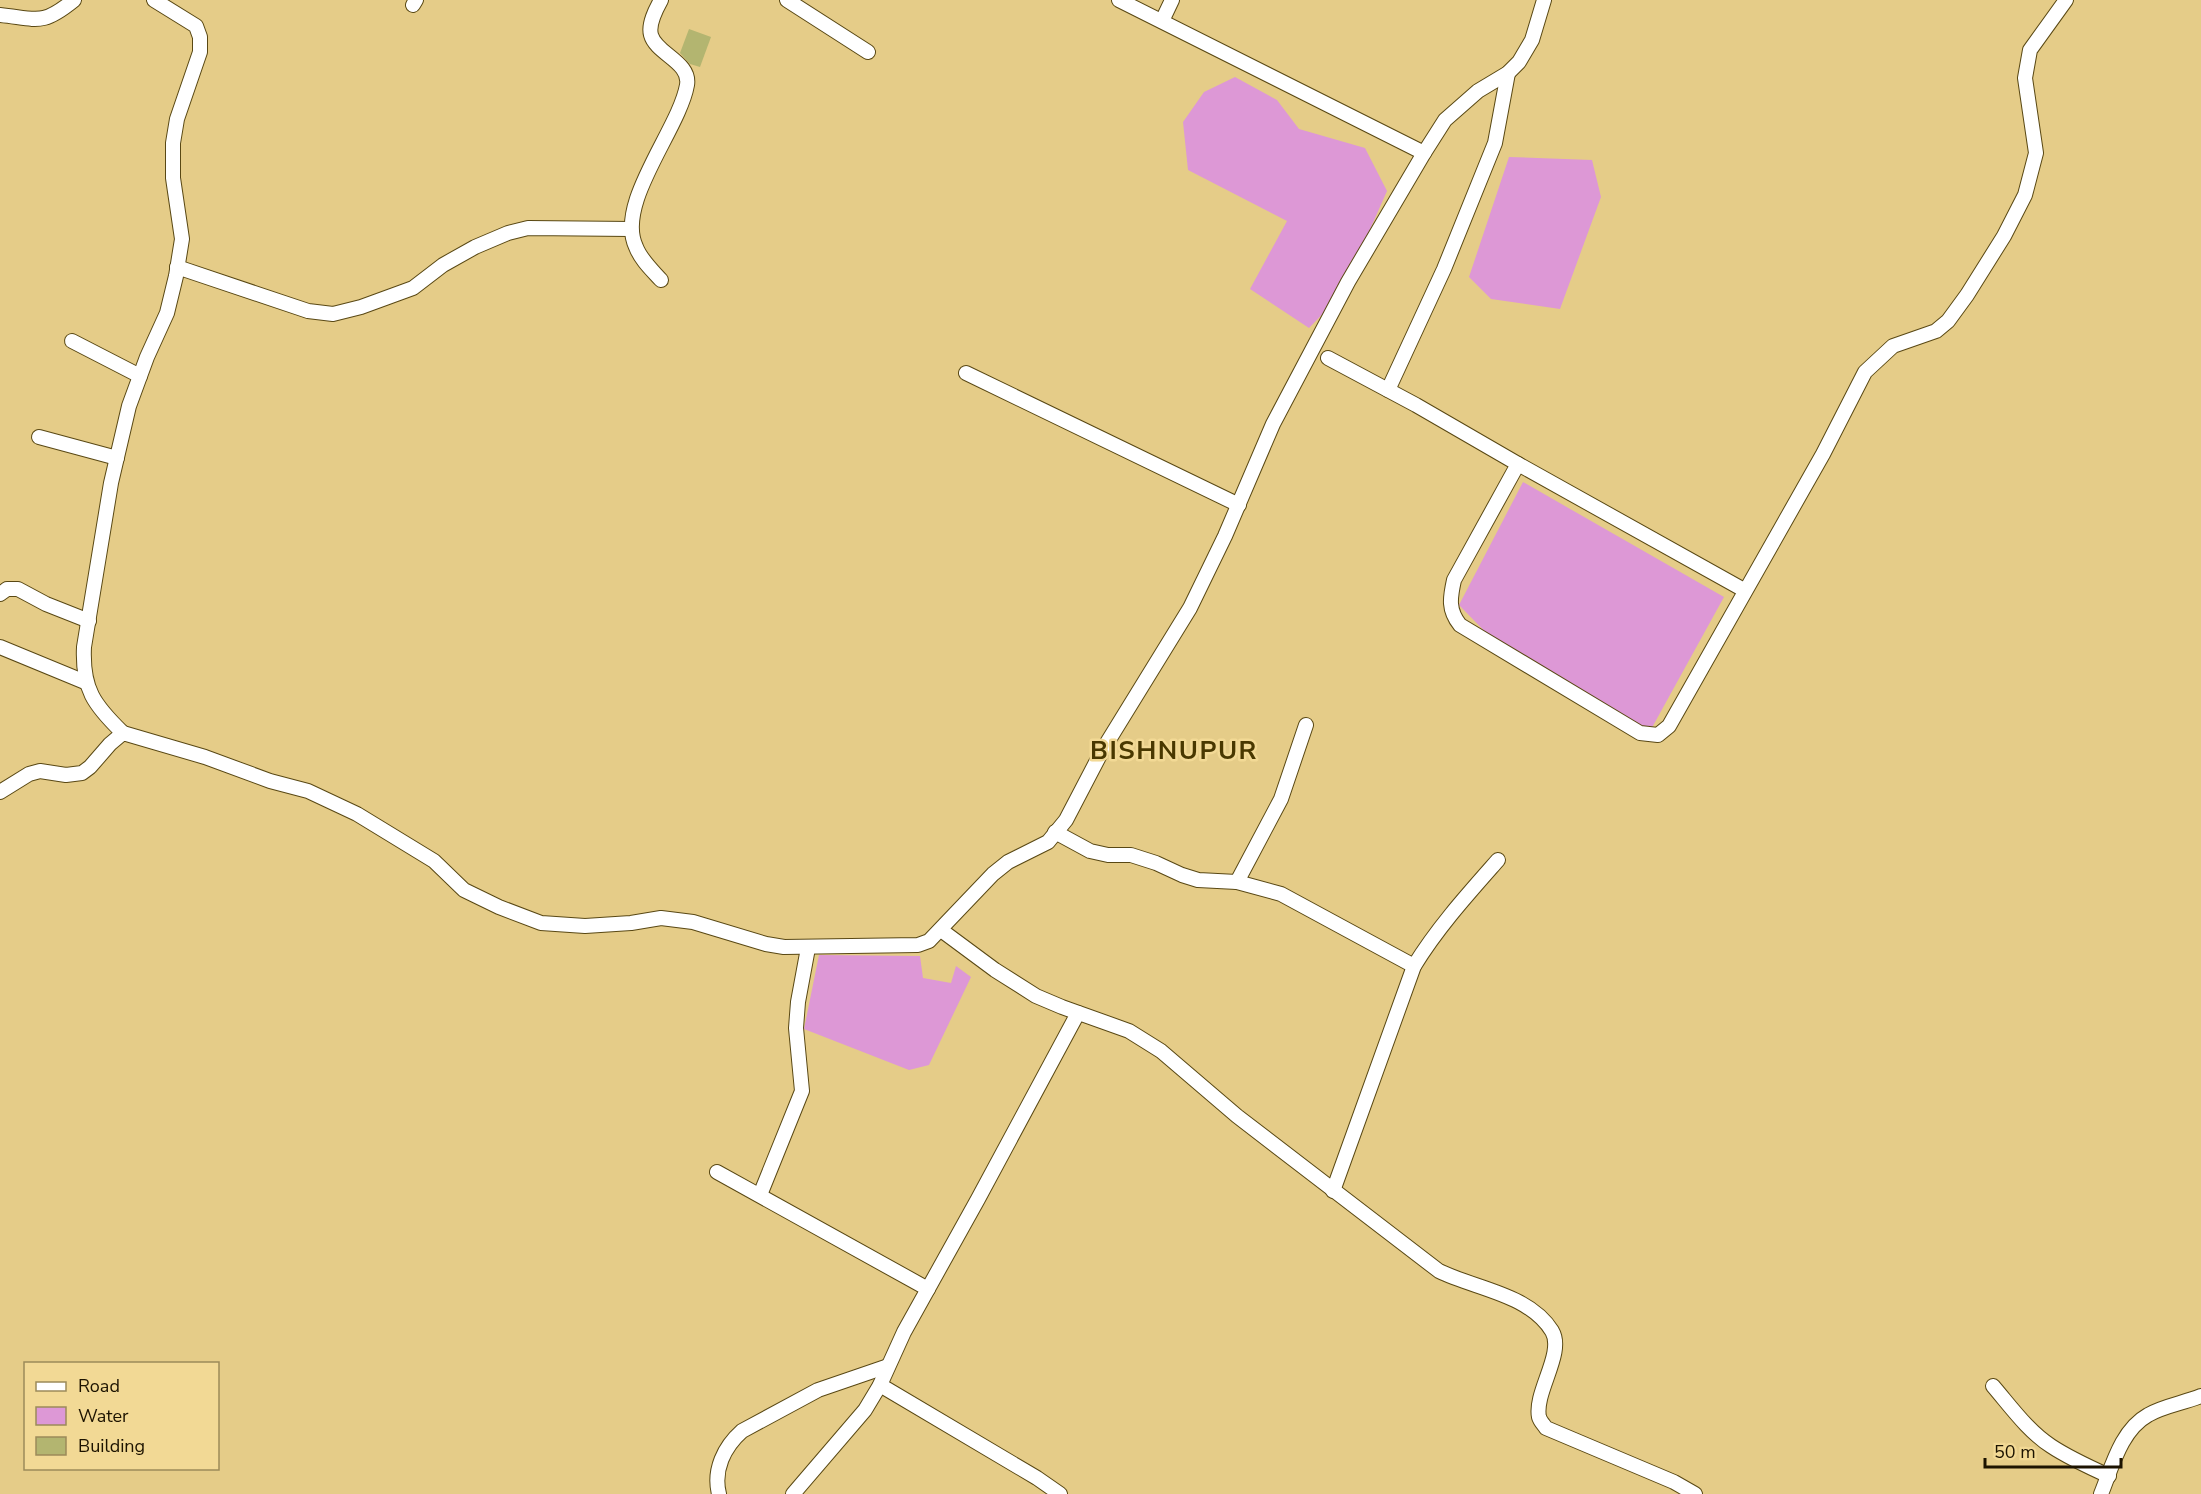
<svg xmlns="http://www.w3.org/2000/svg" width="2201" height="1494" font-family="'Nunito Sans',sans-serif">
  <rect width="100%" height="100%" fill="#e5cc88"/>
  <!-- water -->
  <g fill="#dd98d6">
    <polygon points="1235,77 1277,100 1299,129 1365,148 1387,191 1341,295 1309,328 1250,289 1287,221 1188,170 1183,122 1204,92"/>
    <polygon points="1509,157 1592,160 1601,197 1560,309 1491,299 1469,277"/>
    <polygon points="1523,482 1724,597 1649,733 1500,647 1459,605"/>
    <polygon points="819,955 920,956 923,978 951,983 956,966 971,977 929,1065 909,1070 804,1029"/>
  </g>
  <!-- building -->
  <polygon fill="#b3b570" points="689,29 711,37 700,67 690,64 680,53"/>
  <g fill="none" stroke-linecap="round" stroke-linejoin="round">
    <defs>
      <g id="minor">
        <path d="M661,0C656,9 648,24 651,35C656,54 691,62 687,85C679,130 615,203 636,247C641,260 652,270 661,280"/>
        <polyline points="787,0 868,52"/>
        <polyline points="1119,0 1424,153"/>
        <polyline points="413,5 416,0"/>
        <path d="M0,15C38,19 42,26 74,0"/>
        <polyline points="1162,21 1172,0"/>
        <polyline points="177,267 308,311 333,314 361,307 413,288 443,265 475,247 508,233 528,228 631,229"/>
        <polyline points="72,341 140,376"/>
        <path d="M1328,358L1416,405L1518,464L1454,580C1450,598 1448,610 1460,625L1640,733L1658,735L1669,726L1823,454L1865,372L1893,346L1936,331L1948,321L1967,295L2004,236L2025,195L2036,153L2025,78L2030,50L2066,0"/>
        <polyline points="966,373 1239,505"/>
        <polyline points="1388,390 1444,269 1495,143 1508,73"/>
        <polyline points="39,437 117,458"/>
        <polyline points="1518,464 1744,590"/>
        <polyline points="0,594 7,589 18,589 46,604 89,621"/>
        <polyline points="0,647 85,682"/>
        <path d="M123,733C94,705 82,689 84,647L111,483L129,406L147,357L167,313L176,276L182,239L173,178V143L177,119L200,52V37L196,26L154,0"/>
        <polyline points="0,792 29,774 40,771 66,775 82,773 90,767 110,744 123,733 205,757 270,781 308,791 357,814 434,861 464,890 499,907 541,923 585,926 631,923 661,918 693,922 766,944 784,947 918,945 929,941 993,874 1008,862 1048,842 1066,820 1102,751 1190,608 1225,536 1273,424 1348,282 1424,153 1445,120 1478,91 1508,73 1519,62 1532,40 1544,0"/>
        <polyline points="1055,832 1090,851 1108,855 1131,855 1156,863 1182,875 1198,880 1237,882 1281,894 1414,966"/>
        <polyline points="1237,882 1281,799 1306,725"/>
        <path d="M941,930L995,970L1036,996L1062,1007L1129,1031L1161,1051L1237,1116L1439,1271C1476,1289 1529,1294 1552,1331C1565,1353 1534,1392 1539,1417C1540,1421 1544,1425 1546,1428L1674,1482L1695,1494"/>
        <polyline points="717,1172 928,1289"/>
        <path d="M1333,1191L1414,966C1438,927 1468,894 1498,860"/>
        <polyline points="760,1195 802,1091 796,1028 798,1002 808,948"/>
        <polyline points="880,1385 1037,1478 1060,1494"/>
        <path d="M1993,1386C2011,1407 2028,1431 2051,1446C2069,1458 2089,1467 2109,1476"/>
        <path d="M719,1494C713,1470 724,1447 742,1431L818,1390L888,1366"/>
        <polyline points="793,1494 865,1410 880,1385 904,1332 978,1199 1078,1013"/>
        <path d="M2101,1494C2112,1467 2121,1430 2148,1415C2163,1406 2184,1403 2201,1396"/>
      </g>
    </defs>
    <!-- minor casing -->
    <use href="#minor" stroke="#594814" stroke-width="16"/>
    <!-- minor -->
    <use href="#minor" stroke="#fff" stroke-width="14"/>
  </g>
  <g text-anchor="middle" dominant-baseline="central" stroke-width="5" stroke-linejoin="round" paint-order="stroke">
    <!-- district labels -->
    <g font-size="26" font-weight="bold" letter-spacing="1.5" fill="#493800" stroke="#f2d995">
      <text x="1174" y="750">BISHNUPUR</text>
    </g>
  </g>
  <!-- legend -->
  <rect x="24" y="1362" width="195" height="108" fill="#f2d995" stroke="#9c8a59" stroke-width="1.5"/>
  <rect x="36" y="1382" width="30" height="9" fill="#ffffff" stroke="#9c8a59" stroke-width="1.5"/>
  <text x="78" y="1392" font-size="18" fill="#1c1300">Road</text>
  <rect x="36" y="1407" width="30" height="18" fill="#dd98d6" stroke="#9c8a59" stroke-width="1.5"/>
  <text x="78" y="1422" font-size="18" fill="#1c1300">Water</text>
  <rect x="36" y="1437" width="30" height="18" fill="#b3b570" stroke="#9c8a59" stroke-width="1.5"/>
  <text x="78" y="1452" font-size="18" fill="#1c1300">Building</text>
  <!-- scale -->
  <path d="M1985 1458v9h136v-9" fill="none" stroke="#1c1300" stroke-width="3"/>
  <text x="1994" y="1458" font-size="18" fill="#1c1300" stroke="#f2d995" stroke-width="4.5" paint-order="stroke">50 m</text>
</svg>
